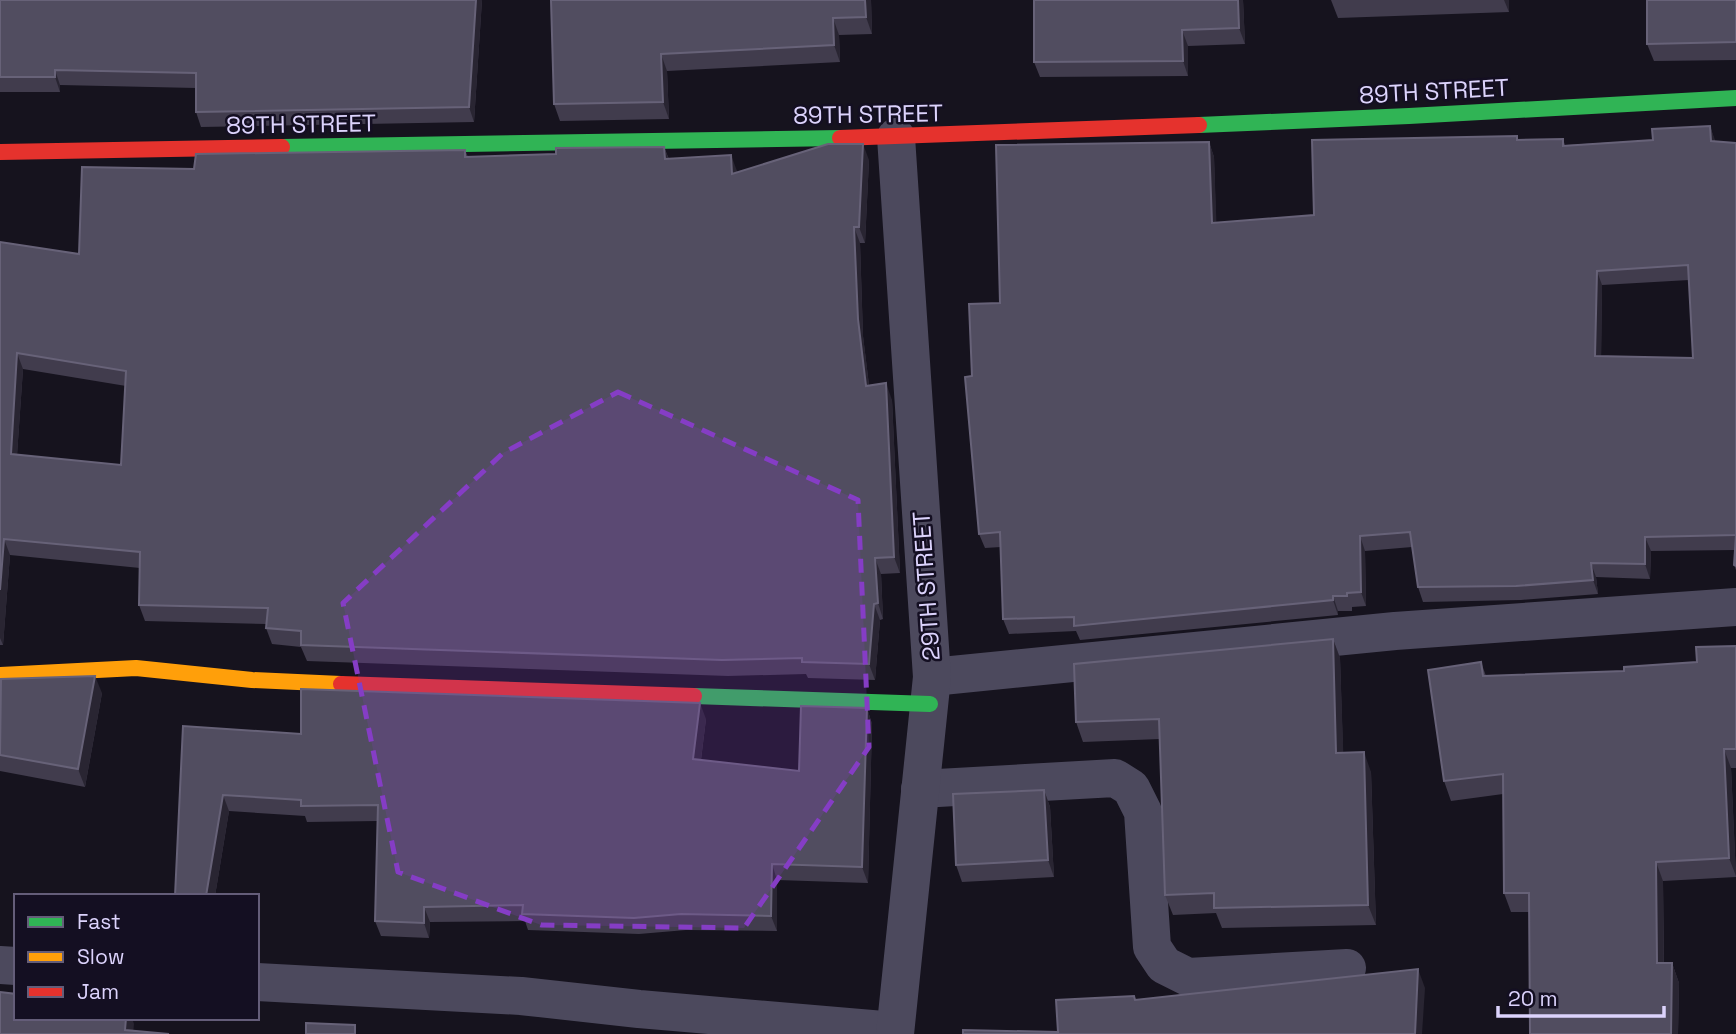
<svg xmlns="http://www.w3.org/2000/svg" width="1736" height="1034" font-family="'Space Grotesk',sans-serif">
  <rect width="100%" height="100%" fill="#16131e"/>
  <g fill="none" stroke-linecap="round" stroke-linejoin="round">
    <!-- street -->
    <g stroke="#4c495d" stroke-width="38">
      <polyline points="932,677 1395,631 1736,607"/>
      <polyline points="920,789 1115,778 1131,788 1143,812 1152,947 1164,965 1188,977 1347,968"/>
      <polyline points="0,965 16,966"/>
      <polyline points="257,982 521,996 639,1009 895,1031"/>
      <polyline points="895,1034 932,677 896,137"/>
    </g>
    <!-- fast -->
    <g stroke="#30b455" stroke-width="16">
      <polyline points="1199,125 1409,116 1736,98"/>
      <polyline points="282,147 840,138"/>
      <polyline points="694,696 930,704"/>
    </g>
    <!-- slow -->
    <polyline stroke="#ff9f0a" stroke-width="16" points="0,675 136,668 252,680 341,684"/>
    <!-- jam -->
    <g stroke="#e5322d" stroke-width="16">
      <polyline points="840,138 1199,125"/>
      <polyline points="0,152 282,147"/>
      <polyline points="341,684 694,696"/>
    </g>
  </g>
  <!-- wall -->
  <g fill="#413c4d" fill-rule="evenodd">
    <polygon points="0,0 482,0 474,122 201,127 196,112 196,88 60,85 60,92 0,92"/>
    <polygon points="551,0 871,0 872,34 839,35 840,62 667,71 669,119 560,121 554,104"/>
    <polygon points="1034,0 1243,0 1245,44 1188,46 1188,76 1040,77 1034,62"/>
    <polygon points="1331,0 1509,0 1509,12 1338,18"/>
    <polygon points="1736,0 1736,60 1654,61 1647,44"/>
    <path d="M1710,126L1715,142L1736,143V570L1734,565L1735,550L1651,551L1650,579L1596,577L1598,594L1521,600L1423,602L1418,587L1412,547L1365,551L1366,606L1352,607V611H1338V615L1080,640L1076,631L1009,634L1003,619L1001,547L985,548L979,534L972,376L1000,303L1209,142L1214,157L1216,223L1314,215L1518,140L1563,139L1565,145L1653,140ZM1689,280L1693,358L1601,357L1602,285Z"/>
    <path d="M664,147L669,159L737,171V173L869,160L865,243H860L863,336L869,385L892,400L900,573L881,574L883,619L880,620L875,680L808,678L806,674L728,676L307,661L301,647L272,644L266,628L267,624L145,621L139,605L140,568L10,555L3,645H0V242L79,254L194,169L465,150L468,157L556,154ZM23,369L126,386L121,465L17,455Z"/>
    <polygon points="1333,639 1340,658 1343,752 1371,772 1376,925 1222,928 1216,913 1173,915 1165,895 1160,739 1083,742 1076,722"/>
    <polygon points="1736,646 1736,768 1731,768 1736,877 1663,881 1664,963 1672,963 1679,983 1678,1034 1530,1034 1529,912 1511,912 1504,893 1503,794 1451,801 1444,781 1481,662 1486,676 1624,671 1697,662"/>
    <polygon points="0,683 102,693 85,787 0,771"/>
    <polygon points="867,708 872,724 868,883 777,880 777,931 686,930 639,934 528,930 525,921 430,922 429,938 381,936 375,921 378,821 307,822 305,816 229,811 215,896 175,896 183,726 301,734 706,719 701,760 799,771"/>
    <polygon points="1044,790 1050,807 1054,877 962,882 956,865"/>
  </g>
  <!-- shaded-wall -->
  <g fill="#292532">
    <polygon points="476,0 482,0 474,122 469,107"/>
    <polygon points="865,0 871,0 872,34 866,17"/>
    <polygon points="1238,0 1243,0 1245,44 1239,28"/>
    <polygon points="1504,0 1509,0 1509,12"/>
    <polygon points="833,18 839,35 840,62 834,45"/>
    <polygon points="1182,30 1188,46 1188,76 1183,61"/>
    <polygon points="661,54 667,71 669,119 663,102"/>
    <polygon points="55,70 60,85 60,92 55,77"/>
    <polygon points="1710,126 1715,140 1716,156 1711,141"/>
    <polygon points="1209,142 1214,157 1217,238 1212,223"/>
    <polygon points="863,144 869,160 865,243 859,227"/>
    <polygon points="664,147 670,163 665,159"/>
    <polygon points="731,155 737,171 738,190 732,174"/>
    <polygon points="854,227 860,243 863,336 871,402 866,386 858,319"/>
    <polygon points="1597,271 1602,285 1601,371 1595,356"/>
    <polygon points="17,353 23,369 16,470 11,454"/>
    <polygon points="886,383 892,400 900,573 894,557"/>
    <polygon points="1360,536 1365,551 1366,606 1361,592"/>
    <polygon points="1645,537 1651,551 1650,579 1645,564"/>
    <polygon points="4,539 10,555 3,645 0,638 0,590"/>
    <polygon points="875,558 881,574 883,619 878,603"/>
    <polygon points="1591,563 1596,577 1598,594 1593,580"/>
    <polygon points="1333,596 1338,611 1338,615 1333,600"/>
    <polygon points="874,604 880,620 875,680 869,664"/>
    <polygon points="1333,639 1340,658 1344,773 1336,753"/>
    <polygon points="95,676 102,693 85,787 78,769"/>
    <polygon points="700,703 706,719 699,775 693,759"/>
    <polygon points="867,708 872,724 868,883 862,867"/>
    <polygon points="1724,749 1731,768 1736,876 1729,858"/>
    <polygon points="1364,752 1371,772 1376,925 1368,905"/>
    <polygon points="1044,790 1050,807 1054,877 1048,860"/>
    <polygon points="223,795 229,811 215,896 206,896"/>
    <polygon points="1656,862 1663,881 1664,983 1657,963"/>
    <polygon points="772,864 777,880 777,931 771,916"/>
    <polygon points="424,907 430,922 429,938 424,923"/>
    <polygon points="1672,963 1679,983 1678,1034 1671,1034"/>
    <polygon points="1418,969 1425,988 1422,1034 1415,1034"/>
    <polygon points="126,1018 132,1018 134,1024 133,1034 125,1030"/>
  </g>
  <!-- building -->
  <g fill="#514d60" stroke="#676278" stroke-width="2" fill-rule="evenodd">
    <polygon points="0,0 476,0 469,107 196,112 196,73 55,70 55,77 0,77"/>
    <polygon points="551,0 865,0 866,17 833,18 834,45 661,54 663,102 554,104"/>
    <polygon points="1034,0 1238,0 1239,28 1182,30 1183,61 1034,62"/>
    <polygon points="1647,0 1736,0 1736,42 1647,44"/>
    <path d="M1710,126L1711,141L1736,143V535L1645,537V564L1591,563L1593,580L1516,586L1418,587L1410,532L1360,536L1361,592L1347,593V596H1333V600L1074,626V617L1003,619L1000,532L979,534L965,377L972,376L969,304L1000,303L996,145L1209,142L1212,223L1314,215L1312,140L1517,136V140L1563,139V146L1653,140L1652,129ZM1688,265L1693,358L1595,356L1597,271Z"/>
    <path d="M828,144H863L859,227H854L858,319L866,386L886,383L894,557L875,558L878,603L874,604L869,664L802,662V658L722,660L301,645V631L266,628L268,608L139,605L140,552L4,539L0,590V242L79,254L82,167L194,169L196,154L465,150V157L556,154V148L664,147L665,159L731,155L732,174ZM17,353L126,371L121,465L11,454Z"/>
    <polygon points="1736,535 1736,566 1734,565"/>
    <polygon points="1333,639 1336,753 1364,752 1368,905 1214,908 1214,893 1165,895 1159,719 1076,722 1074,664"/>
    <polygon points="1736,646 1736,749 1724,749 1729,858 1656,862 1657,963 1672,963 1671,1034 1530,1034 1529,893 1504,893 1503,774 1444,781 1428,670 1481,662 1483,676 1624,671 1624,667 1697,662 1696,647"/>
    <polygon points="95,676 78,769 0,755 1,679"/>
    <polygon points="301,689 700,703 693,759 799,771 801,706 867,708 862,867 772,864 771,916 681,914 634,918 522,914 523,905 424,907 424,923 375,921 378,805 301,806 301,800 223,795 206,896 175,896 183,726 301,734"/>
    <polygon points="1044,790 1048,860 956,865 953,794"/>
    <polygon points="1418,969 1415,1034 963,1034 963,1030 1058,1032 1056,1000 1134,996 1135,1000"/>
    <polygon points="0,992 16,994 16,1018 126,1018 125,1030 169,1034 0,1034"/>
    <polygon points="306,1023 355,1025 355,1034 306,1034"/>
  </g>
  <!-- marked area -->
  <path fill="#853dc5" fill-opacity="0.2" stroke="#853dc5" stroke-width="5" stroke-dasharray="14 9" stroke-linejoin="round" d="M618,392L858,500L869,747L744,928L541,925L398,872L343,603L503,453Z"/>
  <g text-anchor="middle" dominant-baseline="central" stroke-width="5" stroke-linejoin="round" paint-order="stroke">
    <!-- street labels -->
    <g font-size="24" fill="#dcd3fc" stroke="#140f22">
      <text transform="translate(1434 91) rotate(-3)">89TH STREET</text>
      <text transform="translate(868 114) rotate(-1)">89TH STREET</text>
      <text transform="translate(301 124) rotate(-1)">89TH STREET</text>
      <text transform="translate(926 586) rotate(-94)">29TH STREET</text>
    </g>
  </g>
  <!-- legend -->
  <rect x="14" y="894" width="245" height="126" fill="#140f22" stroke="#645d79" stroke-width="2"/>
  <rect x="28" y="917" width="35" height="10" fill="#30b455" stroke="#645d79" stroke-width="2"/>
  <text x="77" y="929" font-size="21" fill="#dcd3fc">Fast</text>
  <rect x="28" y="952" width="35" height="10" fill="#ff9f0a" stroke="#645d79" stroke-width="2"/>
  <text x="77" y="964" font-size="21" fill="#dcd3fc">Slow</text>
  <rect x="28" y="987" width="35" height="10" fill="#e5322d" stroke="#645d79" stroke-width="2"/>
  <text x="77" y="999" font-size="21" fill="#dcd3fc">Jam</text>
  <!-- scale -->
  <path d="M1498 1006v10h166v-10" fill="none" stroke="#dcd3fc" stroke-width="3.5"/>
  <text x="1508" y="1006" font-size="21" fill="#dcd3fc" stroke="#140f22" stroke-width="5" paint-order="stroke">20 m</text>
</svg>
